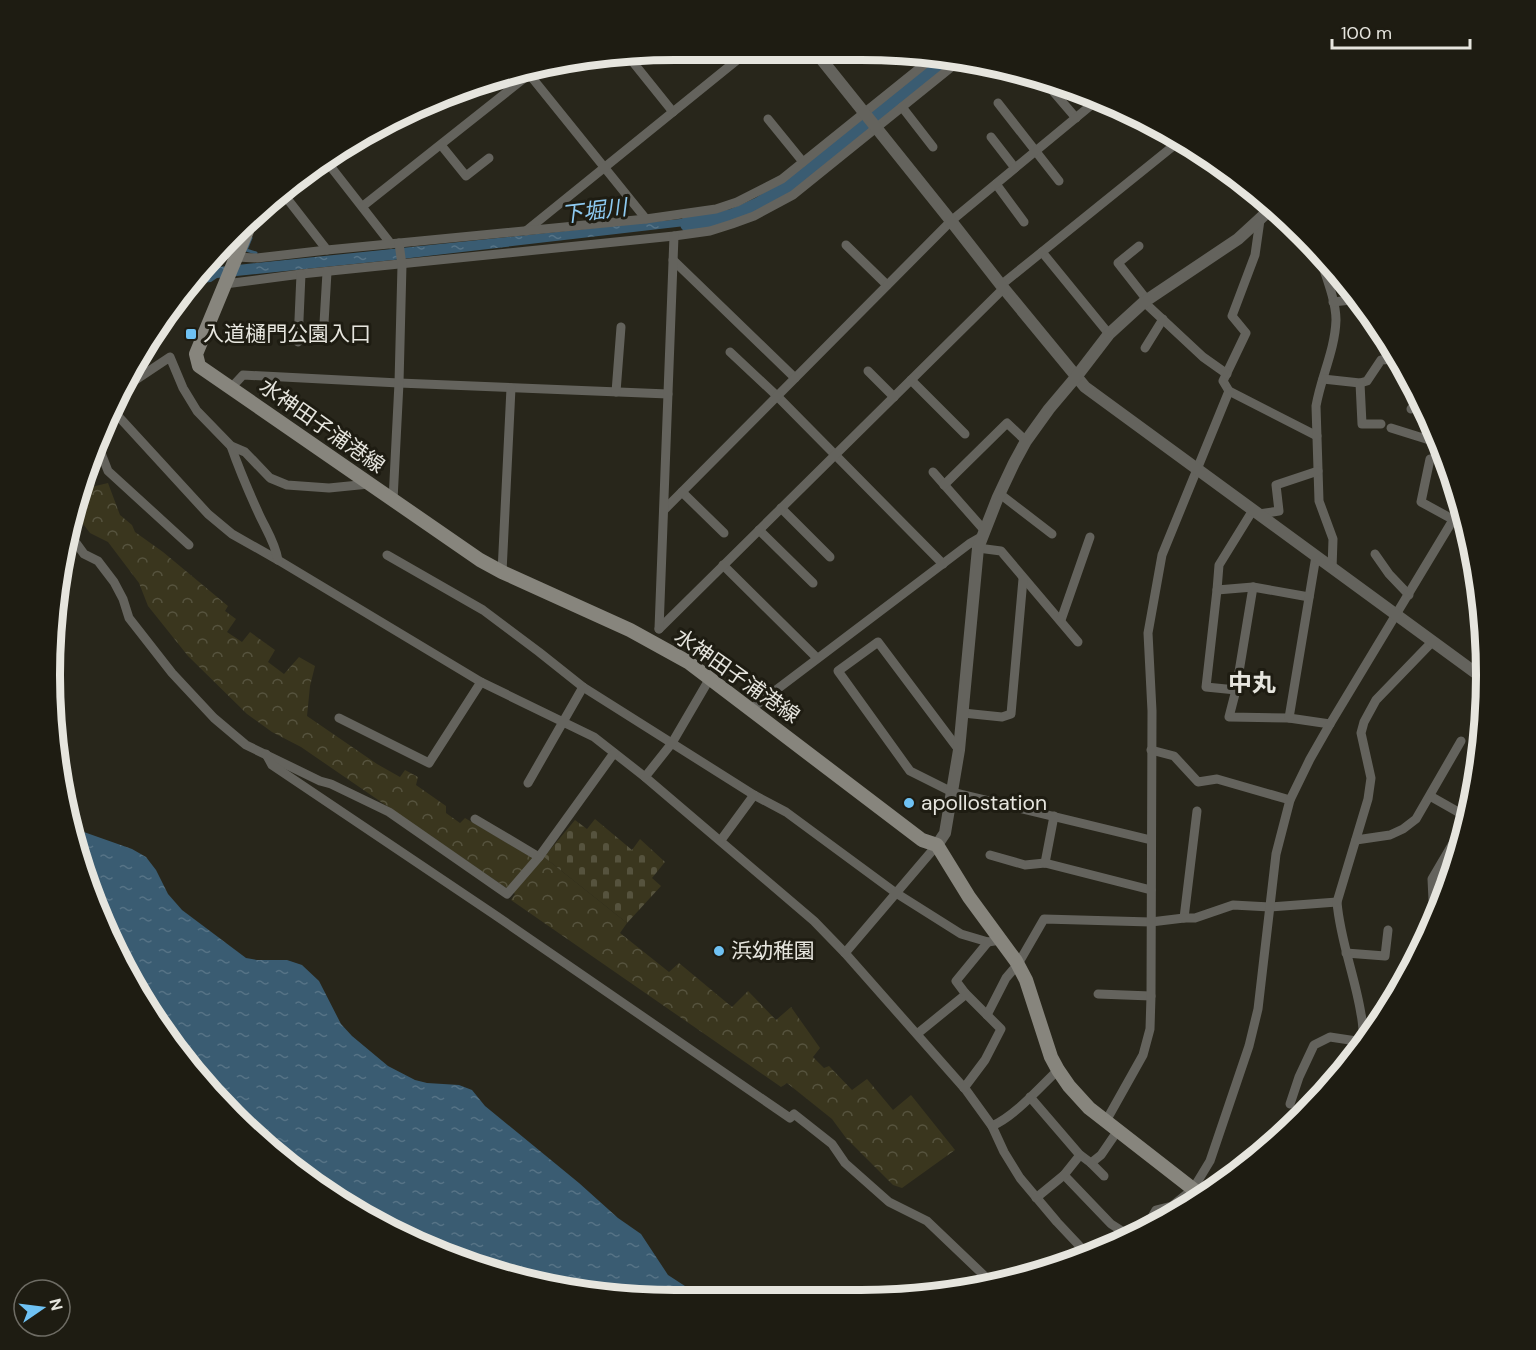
<svg xmlns="http://www.w3.org/2000/svg" width="1536" height="1350" font-family="'DM Sans','Noto Sans JP',sans-serif">
  <defs>
    <pattern id="forest-crowns" width="20" height="18" patternUnits="userSpaceOnUse" patternTransform="scale(1.5)"><rect width="20" height="18" fill="#3a361e"/><path d="M2 6a3 3 0 1 1 6 0M12 15a3 3 0 1 1 6 0" fill="none" stroke="#56533e"/></pattern>
    <pattern id="cemetery-stones" width="16" height="16" patternUnits="userSpaceOnUse" patternTransform="scale(1.5)"><rect width="16" height="16" fill="#3a361e"/><path d="M2 7V4a2 2 0 0 1 4 0v3zM10 15v-3a2 2 0 0 1 4 0v3z" fill="#56533e"/></pattern>
    <pattern id="water-ripples" width="26" height="14" patternUnits="userSpaceOnUse" patternTransform="scale(1.5)"><rect width="26" height="14" fill="#3a5c72"/><path d="M2 4q2-2 4 0t4 0M15 11q2-2 4 0t4 0" fill="none" stroke="#567386"/></pattern>
  </defs>
  <rect width="100%" height="100%" fill="#28261b"/>
  <!-- forest -->
  <polygon fill="url(#forest-crowns)" points="83,482 87,488 108,483 120,515 132,525 135,532 163,552 228,606 225,611 236,619 227,632 242,642 250,632 275,650 268,662 284,674 299,657 315,666 310,686 307,716 377,764 400,777 405,770 418,777 416,785 446,806 446,813 460,823 465,818 539,862 544,857 627,923 620,933 669,972 679,963 732,1007 748,991 776,1020 791,1007 820,1048 813,1057 824,1068 829,1066 852,1090 867,1079 893,1110 911,1095 955,1150 902,1188 893,1185 846,1138 832,1119 787,1083 781,1087 511,900 515,894 301,747 272,732 247,714 188,656 148,606 139,583 108,542 90,533 74,512"/>
  <!-- cemetery -->
  <polygon fill="url(#cemetery-stones)" points="595,819 632,850 640,839 665,862 652,878 661,886 627,923 544,857 575,820 587,829"/>
  <!-- water -->
  <g fill="url(#water-ripples)">
    <polygon points="709,216 711,223 393,260 217,278 211,282 189,284 214,257 209,268"/>
    <polygon points="68,821 81,831 132,849 146,857 156,870 168,894 182,910 246,958 257,960 287,960 302,965 319,981 341,1024 352,1036 388,1066 415,1080 427,1083 459,1085 472,1090 485,1106 579,1183 618,1218 641,1234 668,1275 705,1299 634,1299 513,1279 399,1236 294,1171 205,1087 133,987 71,837"/>
  </g>
  <g fill="none" stroke-linecap="round" stroke-linejoin="round">
    <!-- stream -->
    <g stroke="#3a5c72" stroke-width="3">
      <polyline points="258,221 265,207 271,199"/>
      <polyline points="251,238 246,250 256,253"/>
    </g>
    <!-- river -->
    <polyline stroke="#3a5c72" stroke-width="16" points="688,224 732,217 759,205 782,191 946,60"/>
    <!-- minor -->
    <g stroke="#64635d" stroke-width="9">
      <polyline points="628,56 673,112"/>
      <polyline points="529,74 646,219"/>
      <polyline points="1046,83 1076,118"/>
      <polyline points="998,103 1059,181"/>
      <polyline points="902,107 933,147"/>
      <polyline points="1137,115 1139,118"/>
      <polyline points="768,119 803,162"/>
      <polyline points="991,137 1015,168"/>
      <polyline points="441,145 466,176 489,158"/>
      <polyline points="327,162 391,244"/>
      <polyline points="996,184 1024,222"/>
      <polyline points="282,192 327,250"/>
      <polyline points="1264,198 1272,208"/>
      <polyline points="363,206 537,68"/>
      <polyline points="1260,220 1255,255 1232,316 1246,333 1223,381 1229,391 1317,436"/>
      <polyline points="526,231 747,52"/>
      <polyline points="846,245 887,285"/>
      <polyline points="1139,246 1118,263 1147,300"/>
      <polyline points="1042,252 1109,334"/>
      <path d="M1318,252C1324,272 1336,299 1336,320C1335,350 1321,377 1316,406L1319,501L1333,539L1332,569"/>
      <polyline points="236,257 257,258 327,250 646,219 716,209 737,202 782,179 931,59"/>
      <polyline points="673,260 795,378"/>
      <polyline points="225,284 301,274 674,236 710,231 732,224 754,216 793,195 959,61"/>
      <polyline points="1001,285 1182,139"/>
      <polyline points="1144,302 1203,357 1227,374"/>
      <polyline points="1333,302 1360,299"/>
      <polyline points="324,323 327,272"/>
      <polyline points="298,342 301,274"/>
      <polyline points="1145,348 1163,319"/>
      <polyline points="730,352 777,396 943,564"/>
      <polyline points="868,371 894,397"/>
      <polyline points="1323,379 1360,383 1367,381 1381,360 1398,359"/>
      <polyline points="911,380 965,434"/>
      <polyline points="1360,383 1362,424 1381,424"/>
      <polyline points="125,387 170,357 183,388 197,411 231,446 245,452 270,478 287,485 329,488 369,484"/>
      <polyline points="231,388 243,375 399,383 668,394"/>
      <polyline points="616,392 621,327"/>
      <polyline points="115,405 119,417 208,514 232,534 278,560 481,682 594,737 645,777 814,921 845,953 966,1090 992,1126"/>
      <polyline points="1411,409 1422,398"/>
      <polyline points="1391,428 1439,443"/>
      <polyline points="96,440 108,471 189,545"/>
      <path d="M231,446C239,469 248,490 258,512C265,528 275,542 278,560"/>
      <polyline points="1430,459 1421,502 1454,520"/>
      <polyline points="933,472 985,531"/>
      <polyline points="944,485 1007,423 1026,441"/>
      <polyline points="682,492 724,533"/>
      <polyline points="1000,494 1052,534"/>
      <polyline points="393,500 399,383 402,265 399,243"/>
      <polyline points="781,508 830,557"/>
      <polyline points="664,510 951,221 1101,97"/>
      <polyline points="1259,514 1279,511 1276,485 1318,471"/>
      <polyline points="759,530 813,583"/>
      <polyline points="68,532 84,554 98,561 114,582 123,599 129,618 172,673 214,718 246,745 320,781 331,784 389,812 507,894 539,857 614,753"/>
      <polyline points="978,548 1001,551 1078,642"/>
      <polyline points="1375,554 1389,574 1409,595"/>
      <polyline points="387,555 483,610 539,652 583,687 754,795 786,812 896,893 961,934 988,942 1000,940"/>
      <polyline points="723,565 817,658"/>
      <polyline points="502,572 511,388"/>
      <polyline points="1217,590 1219,565 1253,510"/>
      <polyline points="1309,597 1253,587 1217,590 1206,687 1236,690 1229,717 1289,718 1330,724"/>
      <polyline points="1061,620 1090,537"/>
      <polyline points="659,629 1004,288"/>
      <polyline points="659,629 674,236"/>
      <polyline points="1236,690 1253,587"/>
      <polyline points="751,709 969,544 983,536"/>
      <polyline points="963,713 1002,717 1011,714 1023,579"/>
      <polyline points="339,718 429,763 481,682"/>
      <polyline points="1289,718 1316,556"/>
      <polyline points="959,750 878,642 838,671 910,771 952,792 1151,840"/>
      <polyline points="1151,750 1174,756 1198,782 1217,779 1290,800"/>
      <polyline points="266,754 272,765 495,915 790,1118 794,1114 832,1144 845,1163 889,1202 927,1221 993,1284"/>
      <polyline points="645,777 672,743 710,678"/>
      <polyline points="528,783 583,687"/>
      <polyline points="1430,796 1467,817"/>
      <polyline points="475,819 539,857"/>
      <polyline points="721,840 754,795"/>
      <polyline points="1356,840 1390,835 1403,829 1416,819 1461,741"/>
      <polyline points="990,855 1025,865 1045,863 1151,890"/>
      <polyline points="1045,863 1054,816"/>
      <polyline points="1184,918 1197,811"/>
      <polyline points="1434,920 1432,879 1466,821"/>
      <polyline points="845,953 937,845"/>
      <polyline points="1346,953 1385,956 1388,930"/>
      <polyline points="1098,994 1151,996"/>
      <polyline points="987,1015 1006,978 1018,964 1044,919 1151,922 1184,918 1195,918 1233,905 1270,907 1337,902"/>
      <polyline points="917,1034 965,995 965,993 956,981 988,942"/>
      <path d="M1364,1042C1363,1033 1363,1023 1361,1014C1355,976 1340,940 1337,902L1368,799L1371,778L1361,733L1364,722L1376,700L1433,641"/>
      <path d="M1058,1070C1039,1088 1015,1116 992,1126L1004,1152L1020,1178L1057,1222L1088,1255"/>
      <polyline points="964,1088 985,1060 1001,1029 965,993"/>
      <polyline points="1030,1097 1079,1154 1091,1163 1101,1155 1114,1136"/>
      <polyline points="1290,1104 1299,1077 1314,1045 1330,1037 1363,1042"/>
      <polyline points="1106,1121 1143,1055 1150,1029 1151,996 1152,711 1148,633 1162,555 1229,391"/>
      <polyline points="1091,1163 1104,1176"/>
      <polyline points="1064,1175 1111,1224 1133,1238"/>
      <polyline points="1036,1198 1064,1175 1080,1155"/>
      <polyline points="1142,1234 1156,1210 1172,1206 1193,1189 1210,1161 1249,1046 1258,1009 1276,854 1290,800 1310,759 1330,724 1462,505"/>
    </g>
    <!-- tertiary -->
    <g stroke="#64635d" stroke-width="12">
      <polyline points="818,55 951,221 1001,285 1085,387 1484,679"/>
      <polyline points="937,845 945,833 959,750 978,548 998,497 1014,463 1026,441 1049,409 1076,377 1109,334 1144,302 1238,239 1274,206"/>
    </g>
    <!-- secondary -->
    <polyline stroke="#87857d" stroke-width="14" points="254,214 196,354 199,366 480,560 502,572 630,630 688,662 922,840 937,845 969,897 1016,961 1026,980 1051,1057 1058,1070 1069,1086 1089,1108 1202,1196"/>
  </g>
  <!-- markers -->
  <g fill="#6fc2f4" stroke="#1e1c12" stroke-width="2">
    <rect x="185" y="328" width="12" height="12" rx="3"/>
    <circle cx="909" cy="803" r="6"/>
    <circle cx="719" cy="951" r="6"/>
  </g>
  <g text-anchor="middle" dominant-baseline="central" stroke-width="6" stroke-linejoin="round" paint-order="stroke">
    <!-- poi labels -->
    <g font-size="21" fill="#e6e5de" stroke="#1e1c12" text-anchor="start">
      <text x="203" y="334">入道樋門公園入口</text>
      <text x="921" y="803">apollostation</text>
      <text x="731" y="951">浜幼稚園</text>
    </g>
    <!-- street labels -->
    <g font-size="21" fill="#e6e5de" stroke="#1e1c12">
      <text transform="translate(322 426) rotate(35)">水神田子浦港線</text>
      <text transform="translate(737 676) rotate(35)">水神田子浦港線</text>
    </g>
    <!-- water labels -->
    <g font-size="22" font-style="italic" fill="#8dc9f0" stroke="#1e1c12">
      <text transform="translate(594 211) rotate(-7)">下堀川</text>
    </g>
    <!-- quarter labels -->
    <g font-size="24" font-weight="bold" fill="#e6e5de" stroke="#1e1c12">
      <text x="1252" y="682">中丸</text>
    </g>
  </g>
  <!-- crop -->
  <path d="M0 0H1536V1350H0ZM675 60H861A615 615 0 0 1 1476 675V675A615 615 0 0 1 861 1290H675A615 615 0 0 1 60 675V675A615 615 0 0 1 675 60Z" fill="#1e1c12" fill-rule="evenodd"/>
  <path fill="none" stroke="#e6e5de" stroke-width="8" d="M675 60H861A615 615 0 0 1 1476 675V675A615 615 0 0 1 861 1290H675A615 615 0 0 1 60 675V675A615 615 0 0 1 675 60Z"/>
  <!-- north arrow -->
  <g transform="translate(42 1308) rotate(76)"><circle r="28" fill="#1e1c12" stroke="#6e6c64" stroke-width="1.5"/>
  <path d="M0-4.5L10 22L0 15L-10 22Z" fill="#6fc2f4"/>
  <text y="-9" font-size="16" font-weight="bold" text-anchor="middle" fill="#e6e5de">N</text>
  </g>
  <!-- scale -->
  <path d="M1332 39v9h138v-9" fill="none" stroke="#e6e5de" stroke-width="3"/>
  <text x="1341" y="39" font-size="18" fill="#e6e5de" stroke="#1e1c12" stroke-width="4.5" paint-order="stroke">100 m</text>
</svg>
